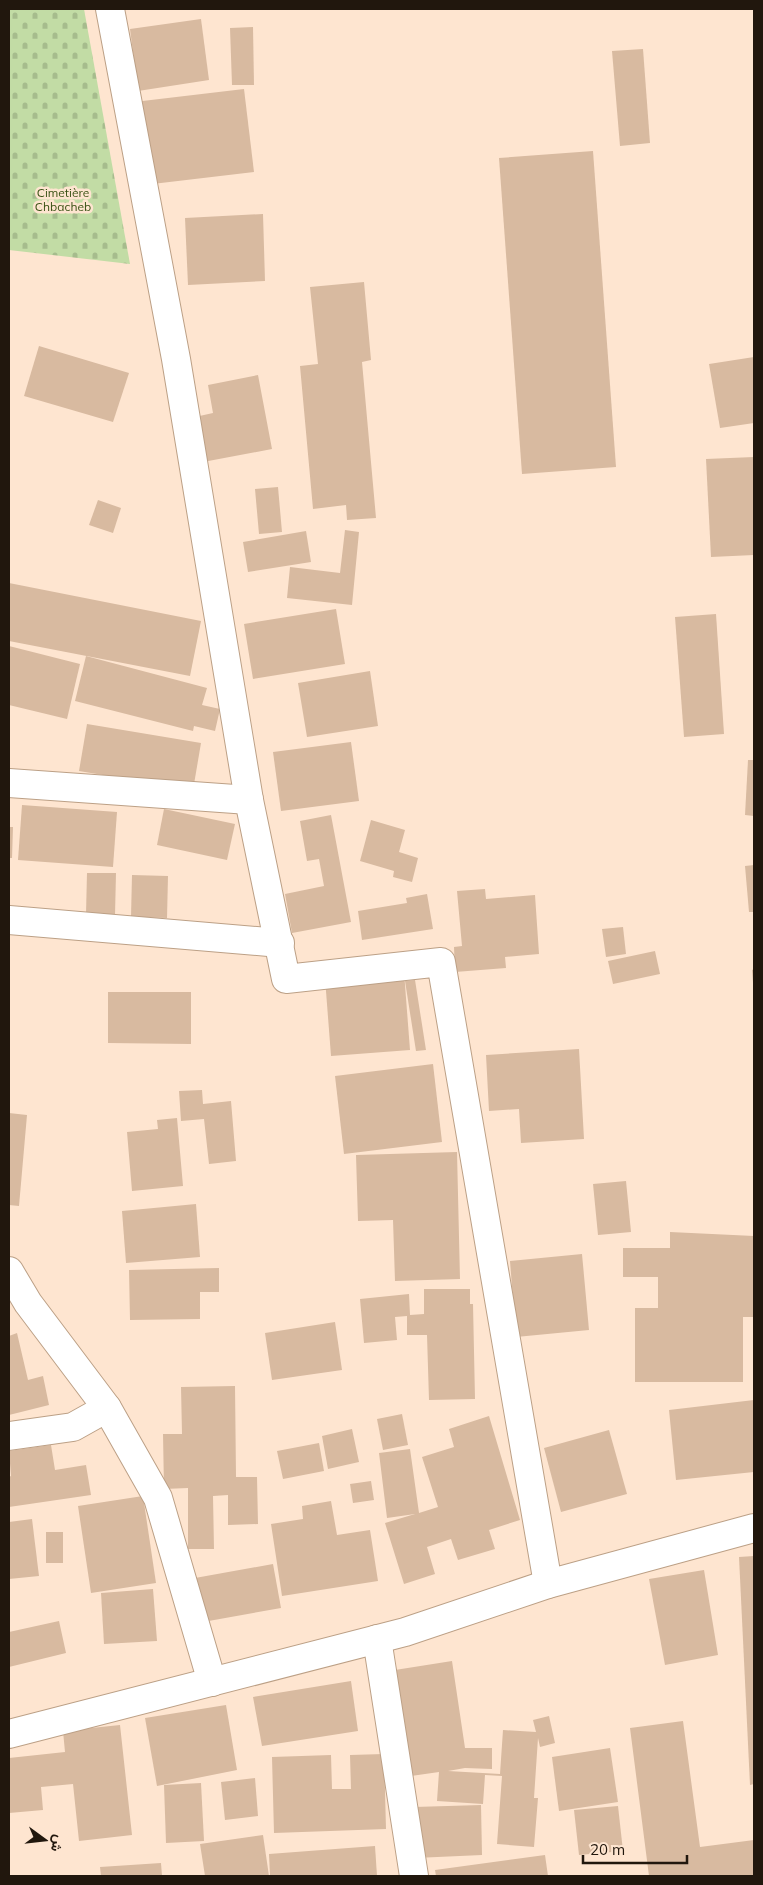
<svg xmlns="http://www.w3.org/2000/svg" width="763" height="1885" font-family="Mulish,Vazirmatn,sans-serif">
  <defs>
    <pattern id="cemetery-stones" width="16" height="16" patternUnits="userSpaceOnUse" patternTransform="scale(1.25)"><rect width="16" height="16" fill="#c2dca5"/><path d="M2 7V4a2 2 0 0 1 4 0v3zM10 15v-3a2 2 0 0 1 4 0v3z" fill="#a6bc8d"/></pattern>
  </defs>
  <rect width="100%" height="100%" fill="#fee5d0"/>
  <!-- cemetery -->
  <polygon fill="url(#cemetery-stones)" points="9,9 84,9 130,264 9,250"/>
  <!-- building -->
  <g fill="#d8baa0">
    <polygon points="201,19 209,80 138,91 130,29"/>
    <polygon points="253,27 254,85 232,85 230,28"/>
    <polygon points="643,49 650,143 620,146 612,51"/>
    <polygon points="244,89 254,172 144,185 134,102"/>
    <polygon points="593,151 616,467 522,474 499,158"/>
    <polygon points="263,214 265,281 188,285 185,218"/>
    <polygon points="364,282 371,360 362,362 376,518 347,520 346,505 313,509 300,366 318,364 310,287"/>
    <polygon points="39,346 129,373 113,422 24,396"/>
    <polygon points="754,357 754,423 720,428 709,364"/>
    <polygon points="258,375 272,449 203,462 195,417 213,413 208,385"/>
    <polygon points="754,457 754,555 711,557 706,459"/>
    <polygon points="278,487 282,532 259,534 255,489"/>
    <polygon points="98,500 121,508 113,533 89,525"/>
    <polygon points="345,530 359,532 352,605 287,598 290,567 340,573"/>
    <polygon points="306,531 311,562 248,572 243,542"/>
    <polygon points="9,583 201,621 190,676 9,641"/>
    <polygon points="336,609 345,664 253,679 244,624"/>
    <polygon points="716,614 724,734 684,737 675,617"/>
    <polygon points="9,646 80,664 67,719 9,705"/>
    <polygon points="86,656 207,688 202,705 220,709 215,731 194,726 193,731 75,701"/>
    <polygon points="370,671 378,726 307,737 298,683"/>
    <polygon points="87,724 201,743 193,790 79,771"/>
    <polygon points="351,742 359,801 281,811 273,752"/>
    <polygon points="748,760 754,760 754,816 745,815"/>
    <polygon points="22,805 117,812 113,867 18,860"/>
    <polygon points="164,809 235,824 227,860 157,845"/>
    <polygon points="331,815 351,922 292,933 285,894 324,886 319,859 307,861 300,821"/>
    <polygon points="371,820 405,830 399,852 418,858 412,882 393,877 394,871 360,861"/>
    <polygon points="9,827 13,827 12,858 9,858"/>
    <polygon points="754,865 754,912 749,912 745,866"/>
    <polygon points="87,873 116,873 115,915 86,914"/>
    <polygon points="132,875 168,876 167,918 131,917"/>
    <polygon points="485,889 486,899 535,895 539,954 505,957 506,968 455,972 454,947 462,946 457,891"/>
    <polygon points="427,894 433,929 362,940 358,911 407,903 406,898"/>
    <polygon points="623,927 626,954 606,957 602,929"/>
    <polygon points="655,951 660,974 613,984 608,961"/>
    <polygon points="754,969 754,983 753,983 752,970"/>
    <polygon points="404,972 410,1050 331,1056 325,978"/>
    <polygon points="415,980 426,1050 416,1051 405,981"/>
    <polygon points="108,992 191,992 191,1044 108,1043"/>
    <polygon points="579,1049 584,1139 521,1143 519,1109 489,1111 486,1055"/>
    <polygon points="433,1064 442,1142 344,1154 335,1076"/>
    <polygon points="202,1090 203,1104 231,1101 236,1161 209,1164 204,1119 181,1121 179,1091"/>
    <polygon points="9,1113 27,1115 19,1206 9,1205"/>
    <polygon points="177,1118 183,1186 132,1191 127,1132 158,1129 157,1120"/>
    <polygon points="457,1152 460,1279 395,1281 393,1220 358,1221 356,1155"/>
    <polygon points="626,1181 631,1232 598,1235 593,1184"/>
    <polygon points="196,1204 200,1257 126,1263 122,1211"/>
    <polygon points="670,1232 754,1236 754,1317 743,1317 743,1382 635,1382 635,1308 658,1308 658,1277 623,1277 623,1248 670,1248"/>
    <polygon points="582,1254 589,1330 516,1337 510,1261"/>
    <polygon points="219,1268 219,1292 200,1292 200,1319 130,1320 129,1270"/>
    <polygon points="424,1289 470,1289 470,1304 473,1304 475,1399 429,1400 427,1335 407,1335 407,1316 395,1317 397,1340 364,1343 360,1299 409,1294 410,1315 424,1314"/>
    <polygon points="335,1322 342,1370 272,1380 265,1333"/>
    <polygon points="17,1333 28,1380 43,1376 49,1405 9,1415 9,1336"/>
    <polygon points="235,1386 236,1477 257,1477 258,1524 228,1525 228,1495 213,1496 214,1549 188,1549 188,1488 164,1489 163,1434 182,1434 181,1387"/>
    <polygon points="754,1400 754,1472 676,1480 669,1410"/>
    <polygon points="402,1414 408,1445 383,1450 377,1419"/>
    <polygon points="489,1416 520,1520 489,1530 495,1549 458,1560 451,1539 427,1547 435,1574 404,1584 385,1523 415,1514 387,1518 379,1453 410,1449 419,1513 438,1507 422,1457 454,1447 449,1429"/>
    <polygon points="352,1429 359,1462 328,1469 322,1436"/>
    <polygon points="609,1430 627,1494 561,1512 544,1448"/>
    <polygon points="319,1443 324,1471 283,1479 277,1451"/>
    <polygon points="51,1445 55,1470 86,1465 91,1495 9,1507 9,1477 11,1476 9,1451"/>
    <polygon points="371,1481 374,1500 353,1503 350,1484"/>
    <polygon points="143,1496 156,1583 91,1593 78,1506"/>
    <polygon points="331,1501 337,1535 370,1530 378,1581 282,1596 271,1524 303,1519 302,1506"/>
    <polygon points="32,1519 39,1576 9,1579 9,1522"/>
    <rect x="46" y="1532" width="17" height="31"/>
    <polygon points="754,1556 754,1784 750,1785 739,1557"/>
    <polygon points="273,1564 281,1608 203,1622 195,1578"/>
    <polygon points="704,1570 718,1655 665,1665 649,1579"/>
    <polygon points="153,1589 157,1641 104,1644 101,1593"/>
    <polygon points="59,1621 66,1653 9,1667 9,1632"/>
    <polygon points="452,1661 465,1748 492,1748 492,1769 465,1768 448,1771 500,1774 503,1730 536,1732 533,1720 549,1716 555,1743 540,1747 538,1738 534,1798 538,1798 534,1847 497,1844 502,1776 485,1775 483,1804 437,1801 439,1772 411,1776 395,1670"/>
    <polygon points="351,1681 358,1731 262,1746 253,1697"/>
    <polygon points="226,1705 237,1770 157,1786 145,1718"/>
    <polygon points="683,1721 700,1847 754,1840 754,1876 649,1876 630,1728"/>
    <polygon points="120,1725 132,1835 79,1841 73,1784 41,1787 43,1810 9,1813 9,1758 65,1752 63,1731"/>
    <polygon points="610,1748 618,1802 559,1811 552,1757"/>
    <polygon points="384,1754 386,1829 274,1833 272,1757 331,1755 332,1789 351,1789 350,1755"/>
    <polygon points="255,1778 258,1816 225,1820 221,1782"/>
    <polygon points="201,1783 204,1841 166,1843 164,1785"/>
    <polygon points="481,1805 482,1855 415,1858 414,1807"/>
    <polygon points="618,1806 623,1851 579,1855 574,1810"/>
    <polygon points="263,1835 269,1876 205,1876 200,1844"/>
    <polygon points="375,1846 377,1876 270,1876 269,1854"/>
    <polygon points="545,1855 548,1876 436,1876 435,1870"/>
    <polygon points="161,1863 162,1876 101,1876 100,1867"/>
  </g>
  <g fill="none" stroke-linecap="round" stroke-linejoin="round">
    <defs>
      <g id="minor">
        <polyline points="110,9 176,359 249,800 286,979 441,962 548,1584"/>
        <polyline points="9,783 249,800"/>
        <polyline points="9,920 280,943"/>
        <polyline points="9,1271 28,1303 107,1408 158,1498 212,1682"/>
        <polyline points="9,1436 73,1427 107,1408"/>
        <polyline points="377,1639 414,1876"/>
      </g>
      <polyline id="secondary" points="9,1734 405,1632 548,1584 754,1528"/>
    </defs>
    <!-- minor casing -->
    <use href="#minor" stroke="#bca086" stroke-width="30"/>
    <!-- secondary casing -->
    <use href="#secondary" stroke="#bca086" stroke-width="30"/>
    <!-- minor -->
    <use href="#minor" stroke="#fff" stroke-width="28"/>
    <!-- secondary -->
    <use href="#secondary" stroke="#fff" stroke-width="28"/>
  </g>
  <g text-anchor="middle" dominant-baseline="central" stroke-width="5" stroke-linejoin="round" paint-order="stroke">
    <!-- park labels -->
    <g font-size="12" fill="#3a5215" stroke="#fee5d0">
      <text x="63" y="192">Cimetière<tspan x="63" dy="14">Chbacheb</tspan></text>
    </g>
  </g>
  <!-- border -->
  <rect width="763" height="1885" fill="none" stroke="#21170d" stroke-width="20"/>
  <!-- north arrow -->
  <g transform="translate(45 1840) rotate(105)" stroke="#fee5d0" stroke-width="4" paint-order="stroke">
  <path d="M0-4L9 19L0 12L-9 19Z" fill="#21170d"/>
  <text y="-8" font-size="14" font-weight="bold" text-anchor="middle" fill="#21170d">ش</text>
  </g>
  <!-- scale -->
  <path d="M583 1855v8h104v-8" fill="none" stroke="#21170d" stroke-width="2.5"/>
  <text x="590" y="1855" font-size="15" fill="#21170d" stroke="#fee5d0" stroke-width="4" paint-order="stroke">20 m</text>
</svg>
